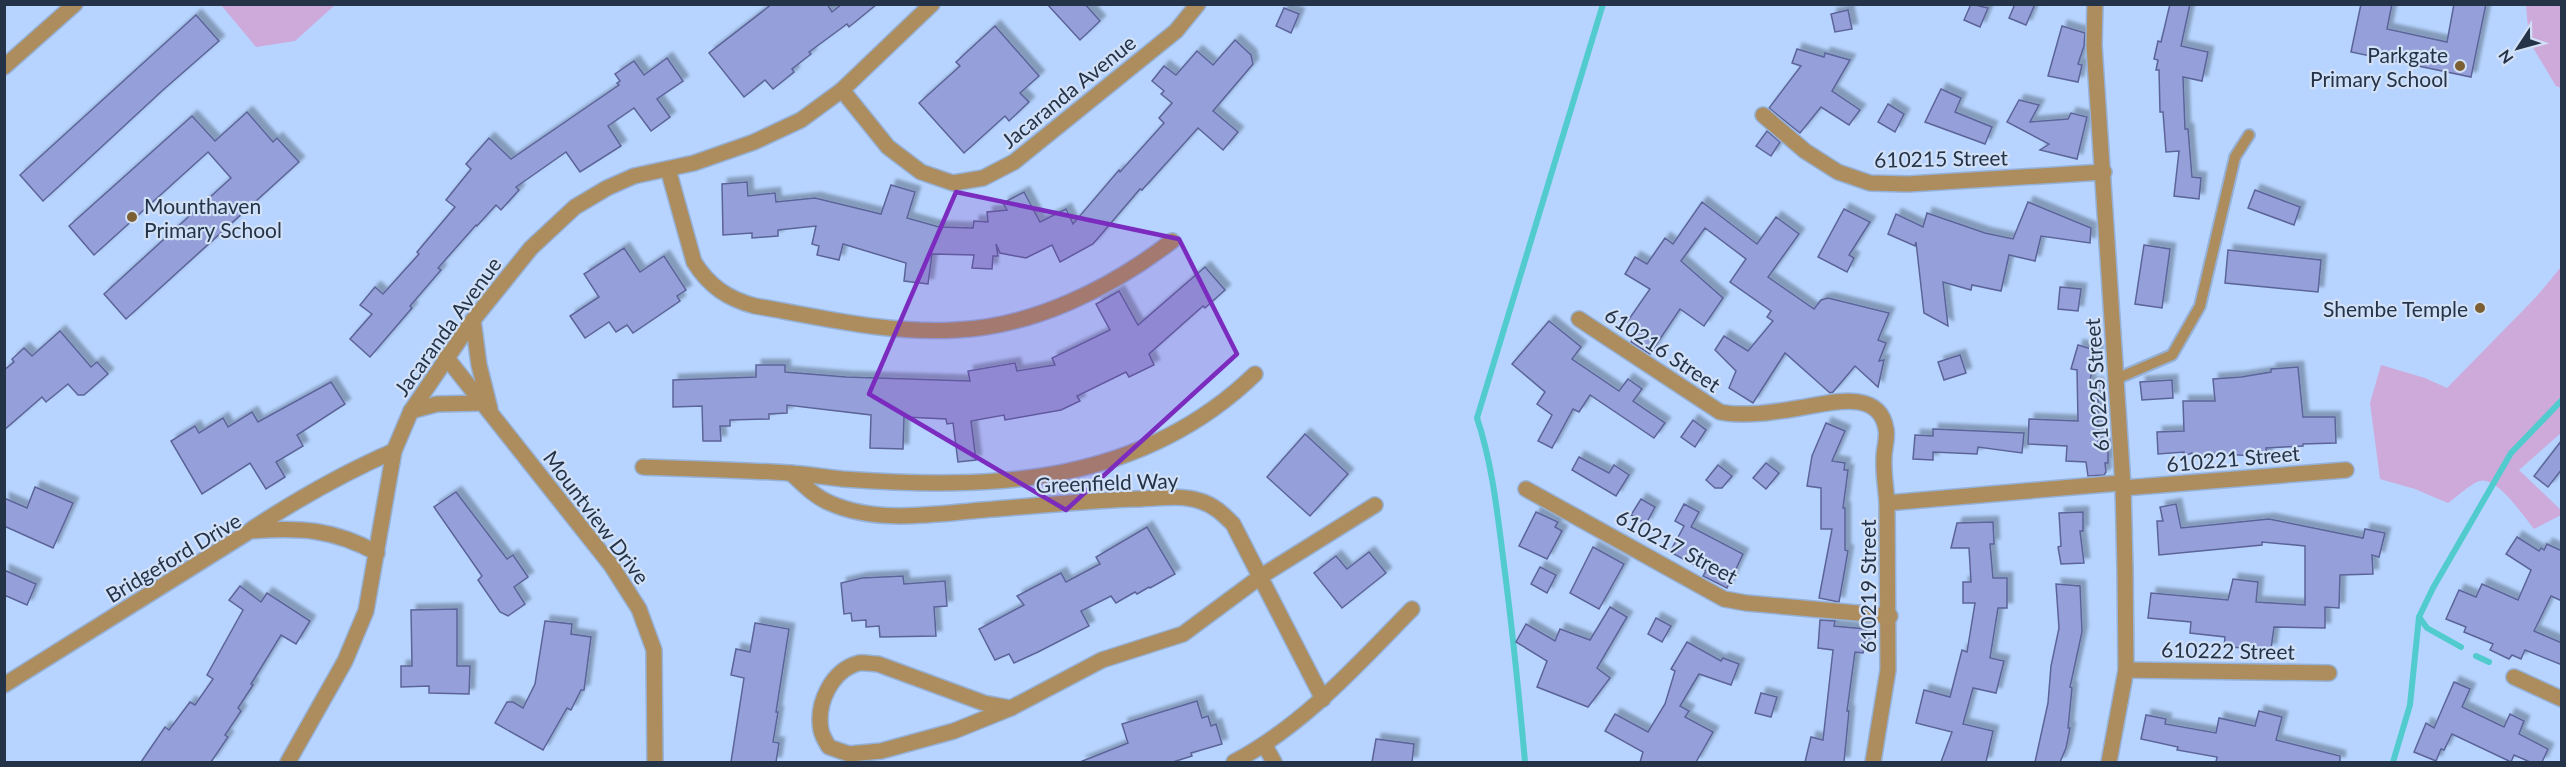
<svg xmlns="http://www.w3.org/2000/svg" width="2566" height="767" font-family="Lato,sans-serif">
  <defs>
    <filter id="shadow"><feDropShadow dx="5.5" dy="-5.5" stdDeviation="1.5" flood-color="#0004"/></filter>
  </defs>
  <rect width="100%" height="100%" fill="#b6d4ff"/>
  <!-- green -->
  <g fill="#cdaada">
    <polygon points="2526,4 2561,5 2561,88 2556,86 2529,41"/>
    <polygon points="221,5 335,5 295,41 256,47"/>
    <path d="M2561,267V433L2519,470L2561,510V515L2534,529C2524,517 2497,475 2479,481C2469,485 2458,496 2448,503L2415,489L2380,479L2370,403L2381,365L2425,378L2447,388L2537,296Z"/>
  </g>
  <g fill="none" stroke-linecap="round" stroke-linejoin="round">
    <!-- stream -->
    <g stroke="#51cbcd" stroke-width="6">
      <polyline points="2419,617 2427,628 2461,647"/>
      <polyline points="2476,656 2489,662"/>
      <path d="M1525,762C1519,694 1512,626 1503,557C1497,510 1492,463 1477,418L1603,4"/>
      <polyline points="2393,762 2410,705 2419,617 2433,588 2511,453 2562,400"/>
    </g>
  </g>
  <!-- building -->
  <g fill="#959fd9" stroke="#5c6499" stroke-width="1.5" filter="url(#shadow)">
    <polygon points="772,4 827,4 832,12 842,4 877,4 849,27 847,24 809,52 811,54 792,69 794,72 773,89 765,80 744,97 709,53"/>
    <polygon points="1047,4 1085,4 1100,21 1080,40"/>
    <polygon points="1971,4 1988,8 1980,27 1964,20"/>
    <polygon points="2015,4 2035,4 2026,25 2009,18"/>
    <polygon points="2170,4 2190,4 2181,46 2208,52 2202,81 2183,77 2185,129 2188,129 2192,177 2201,178 2199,199 2174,196 2179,151 2166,152 2163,112 2160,112 2159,70 2156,70 2158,60 2154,59 2158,41 2161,42"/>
    <polygon points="2361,4 2392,4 2387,29 2447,42 2454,4 2486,4 2471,77 2351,52"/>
    <polygon points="1284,8 1299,14 1291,33 1276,26"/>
    <polygon points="1848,10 1852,29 1835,32 1831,14"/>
    <polygon points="196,15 219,41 163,90 43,201 20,175"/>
    <polygon points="995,26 1039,76 1020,93 1029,102 1009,121 1005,116 964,153 919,103 960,66 956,62"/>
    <polygon points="2062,26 2085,33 2084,46 2078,64 2082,65 2078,82 2048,76"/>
    <polygon points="1235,40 1251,55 1253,64 1213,111 1238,132 1223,150 1198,128 1142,190 1140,189 1093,244 1060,262 1052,245 1026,258 1000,253 996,244 998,256 993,256 992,269 972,268 974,255 932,254 928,284 904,281 906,263 843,244 839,260 817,255 819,246 812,244 816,226 778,230 778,236 752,238 752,233 723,235 722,184 747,182 748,196 775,193 776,202 815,198 881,214 891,185 915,192 907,218 939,227 973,228 974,221 988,222 987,212 1007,210 1003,203 1024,192 1040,222 1066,209 1073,224 1119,170 1120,172 1164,123 1159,118 1172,103 1161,94 1164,91 1152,81 1164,66 1176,75 1197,51 1213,65"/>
    <polygon points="1797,49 1824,57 1825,53 1850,60 1832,91 1860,110 1849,125 1821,107 1800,133 1769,108 1801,66 1792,63"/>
    <polygon points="667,58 683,81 657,99 670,117 651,131 634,108 608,126 621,146 580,172 566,152 516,187 519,190 501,210 496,205 477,226 476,225 438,268 441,270 410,306 412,308 370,357 350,339 372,314 360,305 375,287 383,294 419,254 417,252 455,207 446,200 471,169 466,164 489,138 511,159 619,85 617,83 620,81 615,74 634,61 644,75"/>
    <polygon points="1941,89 1961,98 1955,112 1992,127 1985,144 1925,122"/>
    <polygon points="2019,100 2039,105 2030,122 2068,119 2071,113 2087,117 2077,159 2040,150 2049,144 2007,122"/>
    <polygon points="1888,104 1904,114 1895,132 1878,122"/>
    <polygon points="247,112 273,142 277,138 299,162 126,319 104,294 231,178 208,152 94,255 69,226 192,116 215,141"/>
    <polygon points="1767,131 1780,142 1771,156 1756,146"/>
    <polygon points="2255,190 2300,207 2294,225 2248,208"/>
    <polygon points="1702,202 1757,244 1776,217 1799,234 1768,277 1814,309 1821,300 1828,298 1889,313 1878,340 1886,343 1879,361 1884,360 1878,387 1855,366 1833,392 1830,393 1785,353 1753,403 1729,388 1736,371 1715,350 1724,336 1748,351 1773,321 1767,317 1771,311 1730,282 1746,259 1705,228 1681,261 1723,298 1704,326 1680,309 1650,354 1631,342 1639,330 1627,322 1650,289 1625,274 1635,257 1647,264 1665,238 1673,244"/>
    <polygon points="2028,202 2091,228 2090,243 2041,236 2035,261 2009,255 2001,291 1972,285 1971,290 1943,282 1948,326 1924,313 1916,242 1915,246 1888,234 1896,214 1923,227 1927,213 1985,233 2013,239"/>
    <polygon points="1844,209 1870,222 1849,255 1854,258 1847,272 1818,257"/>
    <polygon points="2144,245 2170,249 2162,308 2135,304"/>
    <polygon points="624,248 640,272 664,256 686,290 677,296 680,301 633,333 627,325 616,332 609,322 585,338 570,316 599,297 584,274"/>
    <polygon points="2228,250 2321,260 2318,292 2225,283"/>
    <polygon points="1205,267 1225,290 1205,308 1203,306 1149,354 1154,365 1129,377 1126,372 1077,396 1080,401 1061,410 1005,420 1004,415 971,421 976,460 958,462 953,423 947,424 946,419 904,417 903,449 870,448 871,415 787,405 787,413 769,414 769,419 730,420 730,426 720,426 721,441 703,441 702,406 673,407 673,380 756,377 756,365 785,365 785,372 846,377 970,381 968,371 1015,363 1017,371 1055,365 1052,358 1110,330 1096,304 1119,291 1138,325"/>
    <polygon points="2060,287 2081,289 2078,311 2058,309"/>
    <polygon points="1549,321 1581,347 1572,359 1619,391 1628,379 1642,389 1633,401 1665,423 1654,438 1590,395 1579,412 1573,409 1552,448 1538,441 1552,415 1537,404 1545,392 1512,364"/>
    <polygon points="60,331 91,367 97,362 108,374 84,395 78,395 68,384 46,402 42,397 4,430 4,370 14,362 12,359 24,348 32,356"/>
    <polygon points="2078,345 2098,351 2089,383 2098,383 2098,443 2108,444 2108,463 2105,463 2106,472 2104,475 2088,476 2086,462 2066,461 2067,446 2028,444 2029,419 2078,421 2077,370 2071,369"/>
    <polygon points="1960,355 1966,373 1944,380 1938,362"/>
    <polygon points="2298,367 2303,417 2335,417 2336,443 2303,444 2303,446 2266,448 2267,457 2209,453 2209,458 2194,458 2192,453 2184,456 2184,452 2158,454 2157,432 2184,431 2183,401 2215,401 2213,379 2241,377 2271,372 2271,369"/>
    <polygon points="2172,380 2173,398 2142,400 2140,382"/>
    <polygon points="331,382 345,404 297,435 303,446 276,462 285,477 266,489 250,463 202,494 171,441 195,426 199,433 223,418 228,427 252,412 258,422"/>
    <polygon points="1693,420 1706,430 1695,447 1681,437"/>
    <polygon points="1826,423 1845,431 1832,461 1845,463 1844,470 1848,470 1843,508 1845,508 1845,550 1848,551 1839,602 1819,598 1832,529 1821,529 1821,488 1807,486 1812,456"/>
    <polygon points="1933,429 2024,433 2022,453 1978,447 1977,454 1933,452 1933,460 1913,459 1915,435 1933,436"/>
    <polygon points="1305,434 1348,474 1310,516 1267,477"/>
    <polygon points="2562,440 2562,469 2548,487 2534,476"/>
    <polygon points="1579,457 1609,473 1614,465 1629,475 1616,496 1572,470"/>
    <polygon points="1766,463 1779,473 1766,489 1753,478"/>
    <polygon points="1718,465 1732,476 1722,488 1715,488 1706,480"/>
    <polygon points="35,487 73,503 53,548 4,526 4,498 27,508"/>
    <polygon points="456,492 507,559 513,555 528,577 514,587 525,604 508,616 500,612 478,580 482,576 434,507"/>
    <polygon points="1641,499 1655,507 1646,524 1631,515"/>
    <polygon points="1684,504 1699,512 1691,527 1743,554 1727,588 1703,576 1706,571 1670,552 1684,526 1675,521"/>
    <polygon points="2176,504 2181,528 2269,519 2363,538 2365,529 2385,533 2379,557 2372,555 2373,574 2340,575 2339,608 2325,607 2325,628 2274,627 2271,649 2224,647 2225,637 2190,633 2191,622 2148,618 2151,593 2228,600 2233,579 2258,582 2256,602 2305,605 2305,546 2262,542 2262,545 2159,555 2157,521 2163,521 2160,507"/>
    <polygon points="1536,512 1558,522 1555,527 1562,531 1547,559 1519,546"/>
    <polygon points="2083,512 2083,531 2080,531 2084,563 2061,564 2058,547 2061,546 2059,513"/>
    <polygon points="1993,522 1994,544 1990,544 1993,578 2007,578 2007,608 1998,608 1990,658 2004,661 1996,693 1973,688 1963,724 1993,731 1986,762 1941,762 1952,732 1916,723 1924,690 1950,697 1962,650 1967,652 1975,603 1963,603 1963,582 1971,582 1969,548 1951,548 1957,523"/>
    <polygon points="1147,527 1175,574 1150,588 1149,587 1137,594 1135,592 1116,603 1111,596 1081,611 1089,626 1038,652 1014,663 1009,654 995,660 979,629 1024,605 1017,596 1061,573 1066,582 1100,564 1096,557"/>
    <polygon points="2517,537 2539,551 2541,548 2544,550 2547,544 2562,551 2562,601 2551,596 2534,631 2562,643 2562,665 2525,650 2521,659 2512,655 2509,659 2490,650 2493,644 2464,632 2466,627 2446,619 2459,590 2476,597 2482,584 2518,600 2531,570 2506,554"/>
    <polygon points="1593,547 1624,564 1599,609 1570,593"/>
    <polygon points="1369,552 1386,573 1342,608 1314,573 1336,556 1347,569"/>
    <polygon points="1540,567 1556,575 1547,593 1531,584"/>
    <polygon points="4,570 36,584 27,605 4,595"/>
    <polygon points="903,576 904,584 945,581 947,606 934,607 936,636 880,637 879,626 866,627 866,620 852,621 851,613 844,614 841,583 862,578"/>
    <polygon points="2056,584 2080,586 2082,632 2070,687 2072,688 2068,728 2070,728 2066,748 2060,762 2035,762 2048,703 2051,666 2059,628"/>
    <polygon points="240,586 261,602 267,593 310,621 296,644 281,635 251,684 253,685 238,708 241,711 225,735 228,737 211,762 141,762 165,727 169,730 190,702 195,705 213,679 207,675 243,610 229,600"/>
    <polygon points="1610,607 1627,617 1597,668 1610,678 1588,707 1537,687 1547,661 1516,642 1526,624 1555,641 1560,629 1590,640"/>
    <polygon points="457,609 457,666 470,666 469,694 429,693 429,686 401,687 401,666 412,666 411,610"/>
    <polygon points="1656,618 1671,626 1662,642 1648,634"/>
    <polygon points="1820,620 1835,621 1834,626 1866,629 1863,653 1855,652 1847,711 1849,711 1844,762 1805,762 1811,737 1823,740 1833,650 1818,648"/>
    <polygon points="545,621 572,624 571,634 591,637 584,690 581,690 571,710 567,708 543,750 495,723 507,702 513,702 523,708 535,684"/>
    <polygon points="755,623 789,629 776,712 778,712 773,742 779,743 776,762 731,762 744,678 731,675 736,649 750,652"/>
    <polygon points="1687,642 1721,661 1723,658 1739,664 1731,685 1699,674 1680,706 1689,711 1685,717 1713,732 1696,762 1640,762 1643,752 1605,731 1615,714 1648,732 1665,704 1675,671 1671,669"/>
    <polygon points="2454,682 2470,689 2462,707 2504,727 2510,714 2524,721 2519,734 2548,749 2542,762 2530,762 2514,755 2511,762 2452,734 2444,750 2441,749 2436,761 2414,752 2426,723 2434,728"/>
    <polygon points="1761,693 1777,697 1771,717 1755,713"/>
    <polygon points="1197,701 1202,718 1208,716 1211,726 1216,724 1222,744 1191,753 1192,756 1173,762 1080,762 1128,743 1122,724"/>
    <polygon points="2259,711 2282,717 2276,740 2340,756 2340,762 2216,762 2217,757 2177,750 2178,747 2141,739 2146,715 2166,719 2165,724 2216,733 2219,718 2255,726"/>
    <polygon points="1376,739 1414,744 1412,762 1372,762"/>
  </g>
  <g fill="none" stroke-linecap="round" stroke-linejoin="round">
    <defs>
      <polyline id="lane" points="2116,379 2172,355 2200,306 2235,157 2249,135"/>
      <g id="street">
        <polyline points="2095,4 2094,45 2123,486 2125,568 2126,670 2109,762"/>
        <polyline points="4,67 75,4"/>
        <polyline points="842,90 888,147 921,172 953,183 983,178 1014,162 1176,31 1198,4"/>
        <polyline points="1763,115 1805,151 1838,172 1870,183 1908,184 2104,172"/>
        <path d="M668,169L694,262C709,286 728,299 755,306C820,317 888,334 955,330C1033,327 1111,288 1172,241"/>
        <path d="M1579,319L1720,412C1744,417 1775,412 1799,408C1827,404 1879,387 1886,429C1888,438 1884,448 1884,457C1883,472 1886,488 1887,503"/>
        <polyline points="473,320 479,365 490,409"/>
        <polyline points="446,357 611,565 639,609 654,650 655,762"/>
        <polyline points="411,411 437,404 483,403"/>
        <path d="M643,467C691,469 740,470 788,473C807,474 825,477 843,479C994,490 1140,485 1255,374"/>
        <path d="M791,473C803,484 815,497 830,503C877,524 934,514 983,510C1033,506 1082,501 1132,499C1153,499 1180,494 1200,501C1214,505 1223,514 1233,524L1323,699"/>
        <polyline points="1526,489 1724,599 1746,603 1890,616"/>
        <path d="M252,529C298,499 343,473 394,451"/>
        <polyline points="2126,670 2329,673"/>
        <polyline points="2514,677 2562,699"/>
        <path d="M4,685L250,531C299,527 334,529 377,553"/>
        <path d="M1011,708L984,703L878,664C872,664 865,662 859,663C832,670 816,703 821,730C822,736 826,742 829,747L849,754L881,751L954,731L1011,708L1102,660L1183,634L1260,577L1375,505"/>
        <polyline points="1265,746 1274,762"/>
        <polyline points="288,762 345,661 366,611 394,451 411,411 473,320 531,248 575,207 607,188 634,176 694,163 754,142 801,120 842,90 932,4"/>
        <path d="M1234,762C1304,725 1357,665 1412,609"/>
        <polyline points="1873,762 1888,670 1887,503 2120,483 2123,488 2346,470"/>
      </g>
    </defs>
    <!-- lane casing -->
    <use href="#lane" stroke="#96b1d7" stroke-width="14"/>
    <!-- street casing -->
    <use href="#street" stroke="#96b1d7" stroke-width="18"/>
    <!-- lane -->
    <use href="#lane" stroke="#ad8d5d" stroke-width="10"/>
    <!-- street -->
    <use href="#street" stroke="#ad8d5d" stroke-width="15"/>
  </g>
  <!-- marked area -->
  <path fill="#7b2cbf" fill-opacity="0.2" stroke="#7b2cbf" stroke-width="4.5" stroke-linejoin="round" d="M956,192L1179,239L1237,354L1066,510L869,394Z"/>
  <!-- markers -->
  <g fill="#7c5f33" stroke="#d1e0f6" stroke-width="2">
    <circle cx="2460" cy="66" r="6"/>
    <circle cx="132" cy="217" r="6"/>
    <circle cx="2480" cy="308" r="6"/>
  </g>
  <g text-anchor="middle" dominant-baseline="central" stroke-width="4.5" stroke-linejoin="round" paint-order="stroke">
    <!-- poi labels -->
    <g font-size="21" fill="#243348" stroke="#d1e0f6" text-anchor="end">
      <text x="2448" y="54">Parkgate<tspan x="2448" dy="24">Primary School</tspan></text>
      <text x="144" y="205" text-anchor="start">Mounthaven<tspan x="144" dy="24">Primary School</tspan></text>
      <text x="2468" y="308">Shembe Temple</text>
    </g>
    <!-- street labels -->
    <g font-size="21" fill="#243348" stroke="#d1e0f6">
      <text transform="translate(1068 91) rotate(-39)">Jacaranda Avenue</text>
      <text transform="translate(1941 158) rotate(-1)">610215 Street</text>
      <text transform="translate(447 326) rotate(-54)">Jacaranda Avenue</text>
      <text transform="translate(1663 349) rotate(34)">610216 Street</text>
      <text transform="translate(2096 385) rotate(-94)">610225 Street</text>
      <text transform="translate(2233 458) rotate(-5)">610221 Street</text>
      <text transform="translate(1107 482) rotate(-2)">Greenfield Way</text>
      <text transform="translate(597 517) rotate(53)">Mountview Drive</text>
      <text transform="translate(1677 546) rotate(28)">610217 Street</text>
      <text transform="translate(173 557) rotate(-31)">Bridgeford Drive</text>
      <text transform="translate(1867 586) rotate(-90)">610219 Street</text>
      <text transform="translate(2228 650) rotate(1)">610222 Street</text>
    </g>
  </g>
  <!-- border -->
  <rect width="2566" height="767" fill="none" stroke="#243348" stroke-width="12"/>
  <!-- north arrow -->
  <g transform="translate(2518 48) rotate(234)" stroke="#d1e0f6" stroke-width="4.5" paint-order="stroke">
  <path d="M0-4.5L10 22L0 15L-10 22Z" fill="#243348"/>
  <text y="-9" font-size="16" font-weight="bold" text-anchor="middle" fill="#243348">N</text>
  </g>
</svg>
